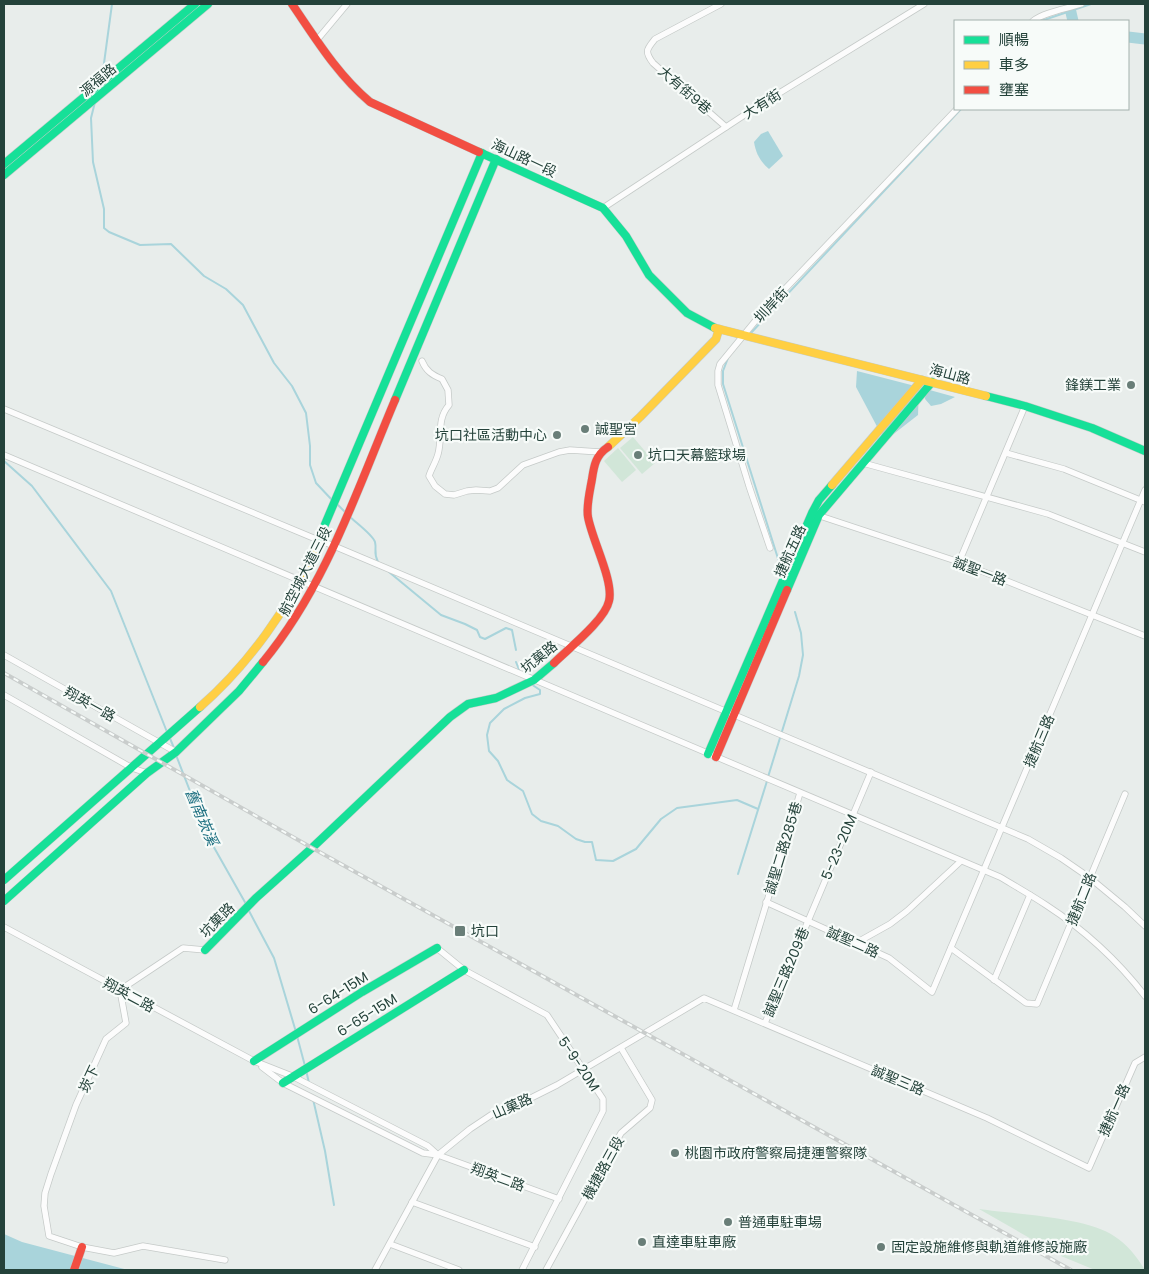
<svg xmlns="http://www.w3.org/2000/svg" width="1149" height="1274" font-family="Poppins,'Noto Sans TC',sans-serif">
  <rect width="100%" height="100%" fill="#e8edeb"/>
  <!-- green -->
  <g fill="#d1e6d8">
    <polygon points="633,437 655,463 642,474 620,448"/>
    <polygon points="618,448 636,470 622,482 604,461"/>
    <path d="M979,1209C1013,1214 1087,1217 1114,1236C1128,1245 1137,1257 1145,1270H1095L1061,1256Z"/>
  </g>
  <!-- water -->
  <g fill="#a9d4db">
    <path d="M768,131L783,156L769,169C760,161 756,154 754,142L761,134Z"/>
    <polygon points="857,371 919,387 918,415 891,436 886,437 881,434 856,387"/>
    <polygon points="926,389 955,397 941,404 931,406 925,399"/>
    <polygon points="4,1234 22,1242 128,1270 4,1270"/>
  </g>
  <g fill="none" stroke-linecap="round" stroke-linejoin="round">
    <!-- stream -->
    <g stroke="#a9d4db" stroke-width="2">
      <polyline points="1041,21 1091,4"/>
      <polyline points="102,78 112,4"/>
      <polyline points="95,102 91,118 93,162 104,209 104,228 109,232 140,245 171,244 204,276 226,289 243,305 274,363 292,386 306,413 310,446 310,465 316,483 333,501"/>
      <polyline points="750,334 961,109"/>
      <polyline points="728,358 723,371 723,384 781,568"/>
      <polyline points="4,461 32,486 111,591 167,732"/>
      <polyline points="337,504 346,513"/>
      <path d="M349,516C355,522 373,535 375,542C377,550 373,552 378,562"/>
      <polyline points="389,572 441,615 465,624 477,630 480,637 485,639 506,628 512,630 516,650"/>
      <polyline points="516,662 520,672"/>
      <polyline points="531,684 540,690 540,694 525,698 504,709 490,723 487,735 489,751 498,761 507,780 523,791 532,814 541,821 558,826 576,839 585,842 592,842 596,860 613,861 636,849 661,819 677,808 737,800 758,809"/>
      <polyline points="169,736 174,748"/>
      <polyline points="176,755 207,835 246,904"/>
      <polyline points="768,777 799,676 803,655 801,633 795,612"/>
      <polyline points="738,874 767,781"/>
      <polyline points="248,909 274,958 296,1032"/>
      <polyline points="297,1036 305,1066"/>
      <polyline points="306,1070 309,1083"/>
      <polyline points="313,1099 325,1151 334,1205"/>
    </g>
    <!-- river -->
    <g stroke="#a9d4db" stroke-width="11">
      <polyline points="1069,4 1073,21"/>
      <polyline points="1128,37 1145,39"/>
    </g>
    <defs>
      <g id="street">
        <path d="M721,4L655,39C647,49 644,51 653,63L726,127"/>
        <path d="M1033,21C1045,12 1066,9 1081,4"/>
        <polyline points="317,40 347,4"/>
        <polyline points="603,208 755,108 924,4"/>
        <path d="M422,361C426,371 432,375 442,379L448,390L449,405C436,420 443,436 438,454C436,462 431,469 429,476L435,486L445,494L454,495L467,491L476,490L490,491L498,488L523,465L559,452L570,450L600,452"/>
        <polyline points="4,409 311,537 334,546 1028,839 1061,858 1090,878 1125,907 1145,926"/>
        <polyline points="1006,453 1064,469 1145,502"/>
        <path d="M4,455L1000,877C1015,886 1031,895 1046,905C1083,929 1118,961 1145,996"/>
        <polyline points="863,463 1048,514 1145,552"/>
        <polyline points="817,515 959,562 1145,636"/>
        <polyline points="770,548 749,486 718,385 718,371 720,364 761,314 957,109"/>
        <polyline points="959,562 1025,406"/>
        <polyline points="4,655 176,752"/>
        <polyline points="4,695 132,768 147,773"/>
        <polyline points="766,902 889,958 932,992 1145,490"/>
        <polyline points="4,927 254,1061 292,1076 428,1146 438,1155"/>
        <polyline points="856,943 890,924 907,911 961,861"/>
        <polyline points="437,948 464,970 547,1015 603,1099 603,1111 522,1270"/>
        <polyline points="951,948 1026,1003 1037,1004 1125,794"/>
        <polyline points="205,950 183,948 120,990 126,1023 106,1039 76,1105 51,1174 45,1193 44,1206 49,1236 82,1247 114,1253 143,1246 225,1260"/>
        <polyline points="994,980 1030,895"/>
        <polyline points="734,1010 800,793"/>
        <polyline points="765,1023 871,772"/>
        <polyline points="262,1067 283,1083 423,1153 438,1155 559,1199"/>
        <polyline points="412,1202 535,1247"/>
        <polyline points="390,1244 459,1270"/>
        <polyline points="375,1270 438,1155 470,1129 494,1113 533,1097 557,1085 704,998 987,1118 1089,1168 1135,1063 1145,1057"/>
        <polyline points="546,1270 621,1133 650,1108 652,1100 621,1048"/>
      </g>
      <g id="fast">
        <polyline points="479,152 603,208 626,236 649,275 687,313 715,328"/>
        <polyline points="4,164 195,4"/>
        <polyline points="4,175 208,4"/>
        <polyline points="986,396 1025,406 1092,428 1145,451"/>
        <polyline points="395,400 496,159"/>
        <polyline points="315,548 482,153"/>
        <polyline points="787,590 819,515 932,382"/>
        <polyline points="708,754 812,513 819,500 832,485"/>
        <polyline points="4,880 200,707"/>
        <polyline points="4,901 147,773 176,752 239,691 263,662"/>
        <polyline points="205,950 256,898 313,847 450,717 468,704 496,698 534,680 554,663"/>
        <polyline points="254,1061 362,992 437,948"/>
        <polyline points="283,1083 464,970"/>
      </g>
      <g id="slow">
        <polyline points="715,328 986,396"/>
        <polyline points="608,447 640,417 716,339 719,329"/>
        <polyline points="832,485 922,380"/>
        <path d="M200,707C247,666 291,606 315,548"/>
      </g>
      <g id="jam">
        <path d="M292,4C316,39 337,74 370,102L479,152"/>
        <path d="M263,662C326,586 357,490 395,400"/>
        <path d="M554,663C568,649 605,620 609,601C614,581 592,540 588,517C586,506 590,491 592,479C594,465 596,455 608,447"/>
        <polyline points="716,757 787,590"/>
        <polyline points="74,1270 82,1247"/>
      </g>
    </defs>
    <!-- street casing -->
    <use href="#street" stroke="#c5cac8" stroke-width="7"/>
    <!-- fast casing -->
    <use href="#fast" stroke="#c3cbc8" stroke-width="9"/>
    <!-- slow casing -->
    <use href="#slow" stroke="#c3cbc8" stroke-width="9"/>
    <!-- jam casing -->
    <use href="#jam" stroke="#c3cbc8" stroke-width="9"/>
    <!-- street -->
    <use href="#street" stroke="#fcfcfc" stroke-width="5.5"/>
    <!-- fast -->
    <use href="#fast" stroke="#16e098" stroke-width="8"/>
    <!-- slow -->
    <use href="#slow" stroke="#ffcf43" stroke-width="8"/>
    <!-- jam -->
    <use href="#jam" stroke="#f24e42" stroke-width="8"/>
    <defs>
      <polyline id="rail" points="4,673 314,849 1071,1270"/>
    </defs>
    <!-- rail casing -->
    <use href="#rail" stroke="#c9cdcc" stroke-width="4"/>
    <!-- rail -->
    <use href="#rail" stroke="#f7fbf9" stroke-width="2" stroke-dasharray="5.5" stroke-linecap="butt"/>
  </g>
  <!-- markers -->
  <g fill="#697e78" stroke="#f7fbf9" stroke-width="2">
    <circle cx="1131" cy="385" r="5"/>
    <circle cx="585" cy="429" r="5"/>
    <circle cx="557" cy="435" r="5"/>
    <circle cx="638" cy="455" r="5"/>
    <rect x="454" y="925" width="12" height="12" rx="2.5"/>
    <circle cx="675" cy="1153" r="5"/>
    <circle cx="728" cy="1222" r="5"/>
    <circle cx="642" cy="1242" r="5"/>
    <circle cx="881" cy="1247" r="5"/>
  </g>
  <g text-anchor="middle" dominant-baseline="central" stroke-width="4.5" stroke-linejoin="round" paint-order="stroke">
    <!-- street labels -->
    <g font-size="14" fill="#24423a" stroke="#f7fbf9">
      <text transform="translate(98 80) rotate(-40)">源福路</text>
      <text transform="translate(685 90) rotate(41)">大有街9巷</text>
      <text transform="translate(762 104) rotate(-32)">大有街</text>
      <text transform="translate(524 158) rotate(25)">海山路一段</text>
      <text transform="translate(771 305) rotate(-47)">圳岸街</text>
      <text transform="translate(950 374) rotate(15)">海山路</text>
      <text transform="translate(790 551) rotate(-66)">捷航五路</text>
      <text transform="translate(305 571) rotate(-63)">航空城大道三段</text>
      <text transform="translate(980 571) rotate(21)">誠聖一路</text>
      <text transform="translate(539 657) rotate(-39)">坑菓路</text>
      <text transform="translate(90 704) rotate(29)">翔英一路</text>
      <text transform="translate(1039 741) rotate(-67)">捷航三路</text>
      <text transform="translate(839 847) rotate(-67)">5-23-20M</text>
      <text transform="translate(783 848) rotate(-73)">誠聖二路285巷</text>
      <text transform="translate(1081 899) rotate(-68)">捷航二路</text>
      <text transform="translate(217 920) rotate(-45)">坑菓路</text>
      <text transform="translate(853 942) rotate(24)">誠聖二路</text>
      <text transform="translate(786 972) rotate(-67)">誠聖三路209巷</text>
      <text transform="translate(338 993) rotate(-32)">6-64-15M</text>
      <text transform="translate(129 995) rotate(28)">翔英二路</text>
      <text transform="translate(367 1015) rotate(-32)">6-65-15M</text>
      <text transform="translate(579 1064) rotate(56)">5-9-20M</text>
      <text transform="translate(89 1079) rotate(-65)">崁下</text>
      <text transform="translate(898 1080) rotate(23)">誠聖三路</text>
      <text transform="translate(512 1106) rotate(-24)">山菓路</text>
      <text transform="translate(1114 1110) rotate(-66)">捷航一路</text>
      <text transform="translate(603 1168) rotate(-61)">機捷路三段</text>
      <text transform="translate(498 1177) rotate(20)">翔英二路</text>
    </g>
    <!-- poi labels -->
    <g font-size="14" fill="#24423a" stroke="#f7fbf9" text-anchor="start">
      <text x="1121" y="385" text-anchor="end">鋒鎂工業</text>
      <text x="595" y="429">誠聖宮</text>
      <text x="547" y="435" text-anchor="end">坑口社區活動中心</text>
      <text x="648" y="455">坑口天幕籃球場</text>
      <text x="471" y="931">坑口</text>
      <text x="685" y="1153">桃園市政府警察局捷運警察隊</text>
      <text x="738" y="1222">普通車駐車場</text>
      <text x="652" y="1242">直達車駐車廠</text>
      <text x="891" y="1247">固定設施維修與軌道維修設施廠</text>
    </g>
    <!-- water labels -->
    <g font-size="15" font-style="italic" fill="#1c6f80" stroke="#f7fbf9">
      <text transform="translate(202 817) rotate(67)">舊南崁溪</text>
    </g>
  </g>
  <!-- border -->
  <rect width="1149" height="1274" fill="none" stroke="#24423a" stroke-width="10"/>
  <!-- legend -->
  <rect x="954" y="20" width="175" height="90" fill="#f7fbf9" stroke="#a3b1ad"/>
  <rect x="964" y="36" width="25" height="8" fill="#16e098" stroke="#a3b1ad"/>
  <text x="999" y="45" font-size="15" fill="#24423a">順暢</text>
  <rect x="964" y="61" width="25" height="8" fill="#ffcf43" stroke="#a3b1ad"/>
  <text x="999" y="70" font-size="15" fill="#24423a">車多</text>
  <rect x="964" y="86" width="25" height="8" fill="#f24e42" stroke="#a3b1ad"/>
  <text x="999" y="95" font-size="15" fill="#24423a">壅塞</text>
</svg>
